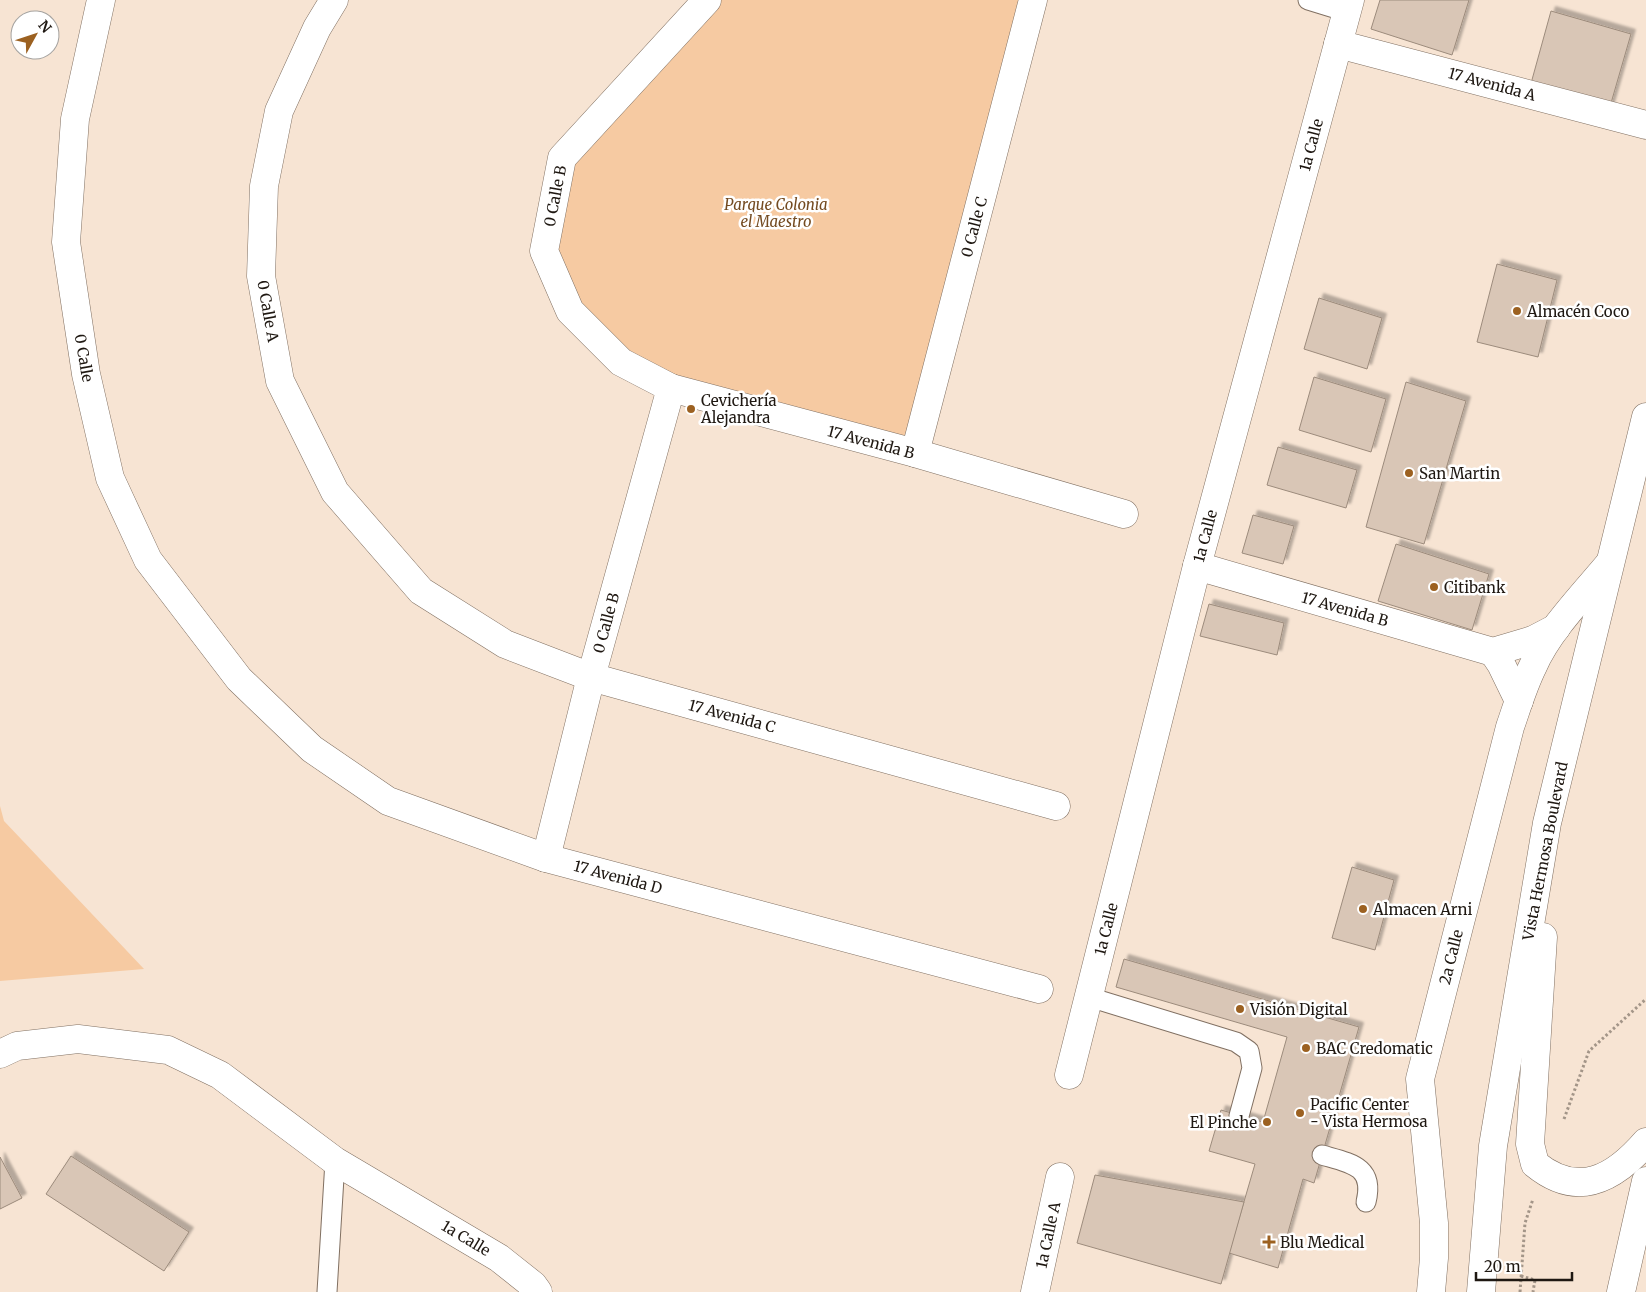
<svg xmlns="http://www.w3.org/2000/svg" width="1646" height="1292" font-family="Merriweather,serif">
  <defs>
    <filter id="shadow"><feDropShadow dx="4.5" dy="-4.5" stdDeviation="1" flood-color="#0004"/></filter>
  </defs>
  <rect width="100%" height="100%" fill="#f7e4d3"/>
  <!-- green -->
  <g fill="#f6caa2">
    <polygon points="715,0 1025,0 912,447 673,383 624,358 574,309 549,251 566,160"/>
    <polygon points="0,806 4,821 144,969 0,981"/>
  </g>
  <!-- building -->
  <g fill="#d9c6b6" stroke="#9c8b7c" filter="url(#shadow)">
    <polygon points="1380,0 1469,0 1452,55 1371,29"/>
    <polygon points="1551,11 1631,34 1609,110 1530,87"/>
    <polygon points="1497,264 1557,280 1538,357 1477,342"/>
    <polygon points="1319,298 1382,318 1367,369 1304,349"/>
    <polygon points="1314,377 1386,399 1371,452 1299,430"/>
    <polygon points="1406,382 1466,401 1424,544 1366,527"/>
    <polygon points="1278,447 1357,470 1346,508 1267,485"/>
    <polygon points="1253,515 1294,526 1283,564 1242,553"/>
    <polygon points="1396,544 1489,574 1472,630 1378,601"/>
    <polygon points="1209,604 1284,623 1277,655 1200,636"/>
    <polygon points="1352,867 1394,880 1375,950 1332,938"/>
    <polygon points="1124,959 1359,1027 1314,1183 1303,1179 1278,1268 1229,1253 1255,1164 1209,1151 1221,1110 1263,1122 1287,1037 1116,987"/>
    <polygon points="71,1156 189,1232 164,1271 46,1194"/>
    <polygon points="0,1157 22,1198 0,1209"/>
    <polygon points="1095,1175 1244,1202 1221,1284 1077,1243"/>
  </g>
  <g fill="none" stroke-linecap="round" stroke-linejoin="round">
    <defs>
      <g id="lane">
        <polyline points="1308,0 1347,12"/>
        <polyline points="1089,997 1236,1042 1249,1051 1252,1068 1239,1116"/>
        <path d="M1322,1155C1350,1163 1375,1166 1366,1202"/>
        <polyline points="327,1292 335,1161"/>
      </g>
      <g id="street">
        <polyline points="101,0 75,119 66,242 86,374 110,478 148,560 239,679 312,749 388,801 546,858 1039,989"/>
        <polyline points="334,0 317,28 279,111 264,186 261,276 280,381 335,492 421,591 505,644 591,677 1056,806"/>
        <polyline points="707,0 562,158 544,251 570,311 621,362 671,388 915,453 1124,514"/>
        <polyline points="1338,44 1646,125"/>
        <polyline points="915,453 1033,0"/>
        <polyline points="1197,566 1493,652 1533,640 1556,628"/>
        <polyline points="1493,652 1501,664 1519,701"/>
        <polyline points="546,858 591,677 671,388"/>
        <polyline points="0,1054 17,1046 78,1039 168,1050 220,1075 335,1161 499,1258 533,1285 538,1292"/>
        <polyline points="1069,1075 1197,566 1350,0"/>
        <polyline points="1035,1292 1060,1177"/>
      </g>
      <path id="secondary" d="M1431,1292L1434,1258V1223L1420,1079L1510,727C1517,707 1523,686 1533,666C1548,631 1584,594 1609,564"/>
      <g id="primary">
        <path d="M1543,937L1530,1144L1535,1164C1578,1199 1614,1179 1646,1142"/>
        <polyline points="1481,1292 1493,1146 1547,823 1646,417"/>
        <polyline points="1621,1292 1646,1181"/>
      </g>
    </defs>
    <!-- lane casing -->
    <use href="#lane" stroke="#817062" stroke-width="21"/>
    <!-- street casing -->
    <use href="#street" stroke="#817062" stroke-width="29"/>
    <!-- secondary casing -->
    <use href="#secondary" stroke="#817062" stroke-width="29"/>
    <!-- primary casing -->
    <use href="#primary" stroke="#817062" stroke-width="29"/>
    <!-- path -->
    <g stroke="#a39588" stroke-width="3" stroke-dasharray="2.5 2.5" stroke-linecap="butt">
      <polyline points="1564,1119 1589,1051 1646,999"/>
      <polyline points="1521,1276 1535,1280 1533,1292"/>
      <polyline points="1520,1292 1525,1223 1533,1199"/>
    </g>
    <!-- lane -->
    <use href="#lane" stroke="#fff" stroke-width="19"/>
    <!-- street -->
    <use href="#street" stroke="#fff" stroke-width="28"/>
    <!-- secondary -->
    <use href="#secondary" stroke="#fff" stroke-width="28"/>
    <!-- primary -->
    <use href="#primary" stroke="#fff" stroke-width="28"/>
  </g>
  <!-- markers -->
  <g fill="#9c6121" stroke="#fff" stroke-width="2">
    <circle cx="1517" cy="311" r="5"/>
    <circle cx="691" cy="409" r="5"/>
    <circle cx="1409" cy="473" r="5"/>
    <circle cx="1434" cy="587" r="5"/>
    <circle cx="1363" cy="909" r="5"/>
    <circle cx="1240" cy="1009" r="5"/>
    <circle cx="1306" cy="1048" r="5"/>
    <circle cx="1300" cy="1113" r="5"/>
    <circle cx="1267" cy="1122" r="5"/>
    <path d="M1266.5 1234.5h5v5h5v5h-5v5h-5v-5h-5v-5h5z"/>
  </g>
  <g text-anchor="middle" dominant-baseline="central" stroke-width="5" stroke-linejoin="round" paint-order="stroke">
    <!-- street labels -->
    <g font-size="15" fill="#1f1812" stroke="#fff">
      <text transform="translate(1492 84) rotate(15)">17 Avenida A</text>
      <text transform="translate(1311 145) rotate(-75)">1a Calle</text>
      <text transform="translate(555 196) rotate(-79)">0 Calle B</text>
      <text transform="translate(974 227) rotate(-75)">0 Calle C</text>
      <text transform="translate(268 311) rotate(80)">0 Calle A</text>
      <text transform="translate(84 358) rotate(80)">0 Calle</text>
      <text transform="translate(871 442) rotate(15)">17 Avenida B</text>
      <text transform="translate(1205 536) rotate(-75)">1a Calle</text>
      <text transform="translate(1345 609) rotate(16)">17 Avenida B</text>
      <text transform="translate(606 623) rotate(-75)">0 Calle B</text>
      <text transform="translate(732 716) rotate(15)">17 Avenida C</text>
      <text transform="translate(1545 851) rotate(-79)">Vista Hermosa Boulevard</text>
      <text transform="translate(618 877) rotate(15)">17 Avenida D</text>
      <text transform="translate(1106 929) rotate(-76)">1a Calle</text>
      <text transform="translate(1451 957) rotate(-76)">2a Calle</text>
      <text transform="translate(1048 1235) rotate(-78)">1a Calle A</text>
      <text transform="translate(466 1238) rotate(31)">1a Calle</text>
    </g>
    <!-- park labels -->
    <g font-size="15" font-style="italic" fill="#744b21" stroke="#fff">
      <text x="776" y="204">Parque Colonia<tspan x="776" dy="17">el Maestro</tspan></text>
    </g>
    <!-- poi labels -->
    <g font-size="15" fill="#1f1812" stroke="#fff" text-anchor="start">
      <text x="1527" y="311">Almacén Coco</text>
      <text x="701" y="400">Cevichería<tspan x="701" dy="17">Alejandra</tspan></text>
      <text x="1419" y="473">San Martin</text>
      <text x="1444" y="587">Citibank</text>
      <text x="1373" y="909">Almacen Arni</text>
      <text x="1250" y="1009">Visión Digital</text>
      <text x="1316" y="1048">BAC Credomatic</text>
      <text x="1310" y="1104">Pacific Center<tspan x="1310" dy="17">- Vista Hermosa</tspan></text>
      <text x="1257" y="1122" text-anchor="end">El Pinche</text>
      <text x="1280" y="1242">Blu Medical</text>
    </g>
  </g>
  <!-- north arrow -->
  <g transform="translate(35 35) rotate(50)"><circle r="24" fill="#ffffff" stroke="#a5a3a0"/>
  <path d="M0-4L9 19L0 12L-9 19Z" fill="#9c6121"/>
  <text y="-8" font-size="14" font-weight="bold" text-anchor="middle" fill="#1f1812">N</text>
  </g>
  <!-- scale -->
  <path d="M1476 1272v8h96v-8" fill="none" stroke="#1f1812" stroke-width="2.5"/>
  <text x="1484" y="1272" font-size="15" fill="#1f1812" stroke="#ffffff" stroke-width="4" paint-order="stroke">20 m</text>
</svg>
